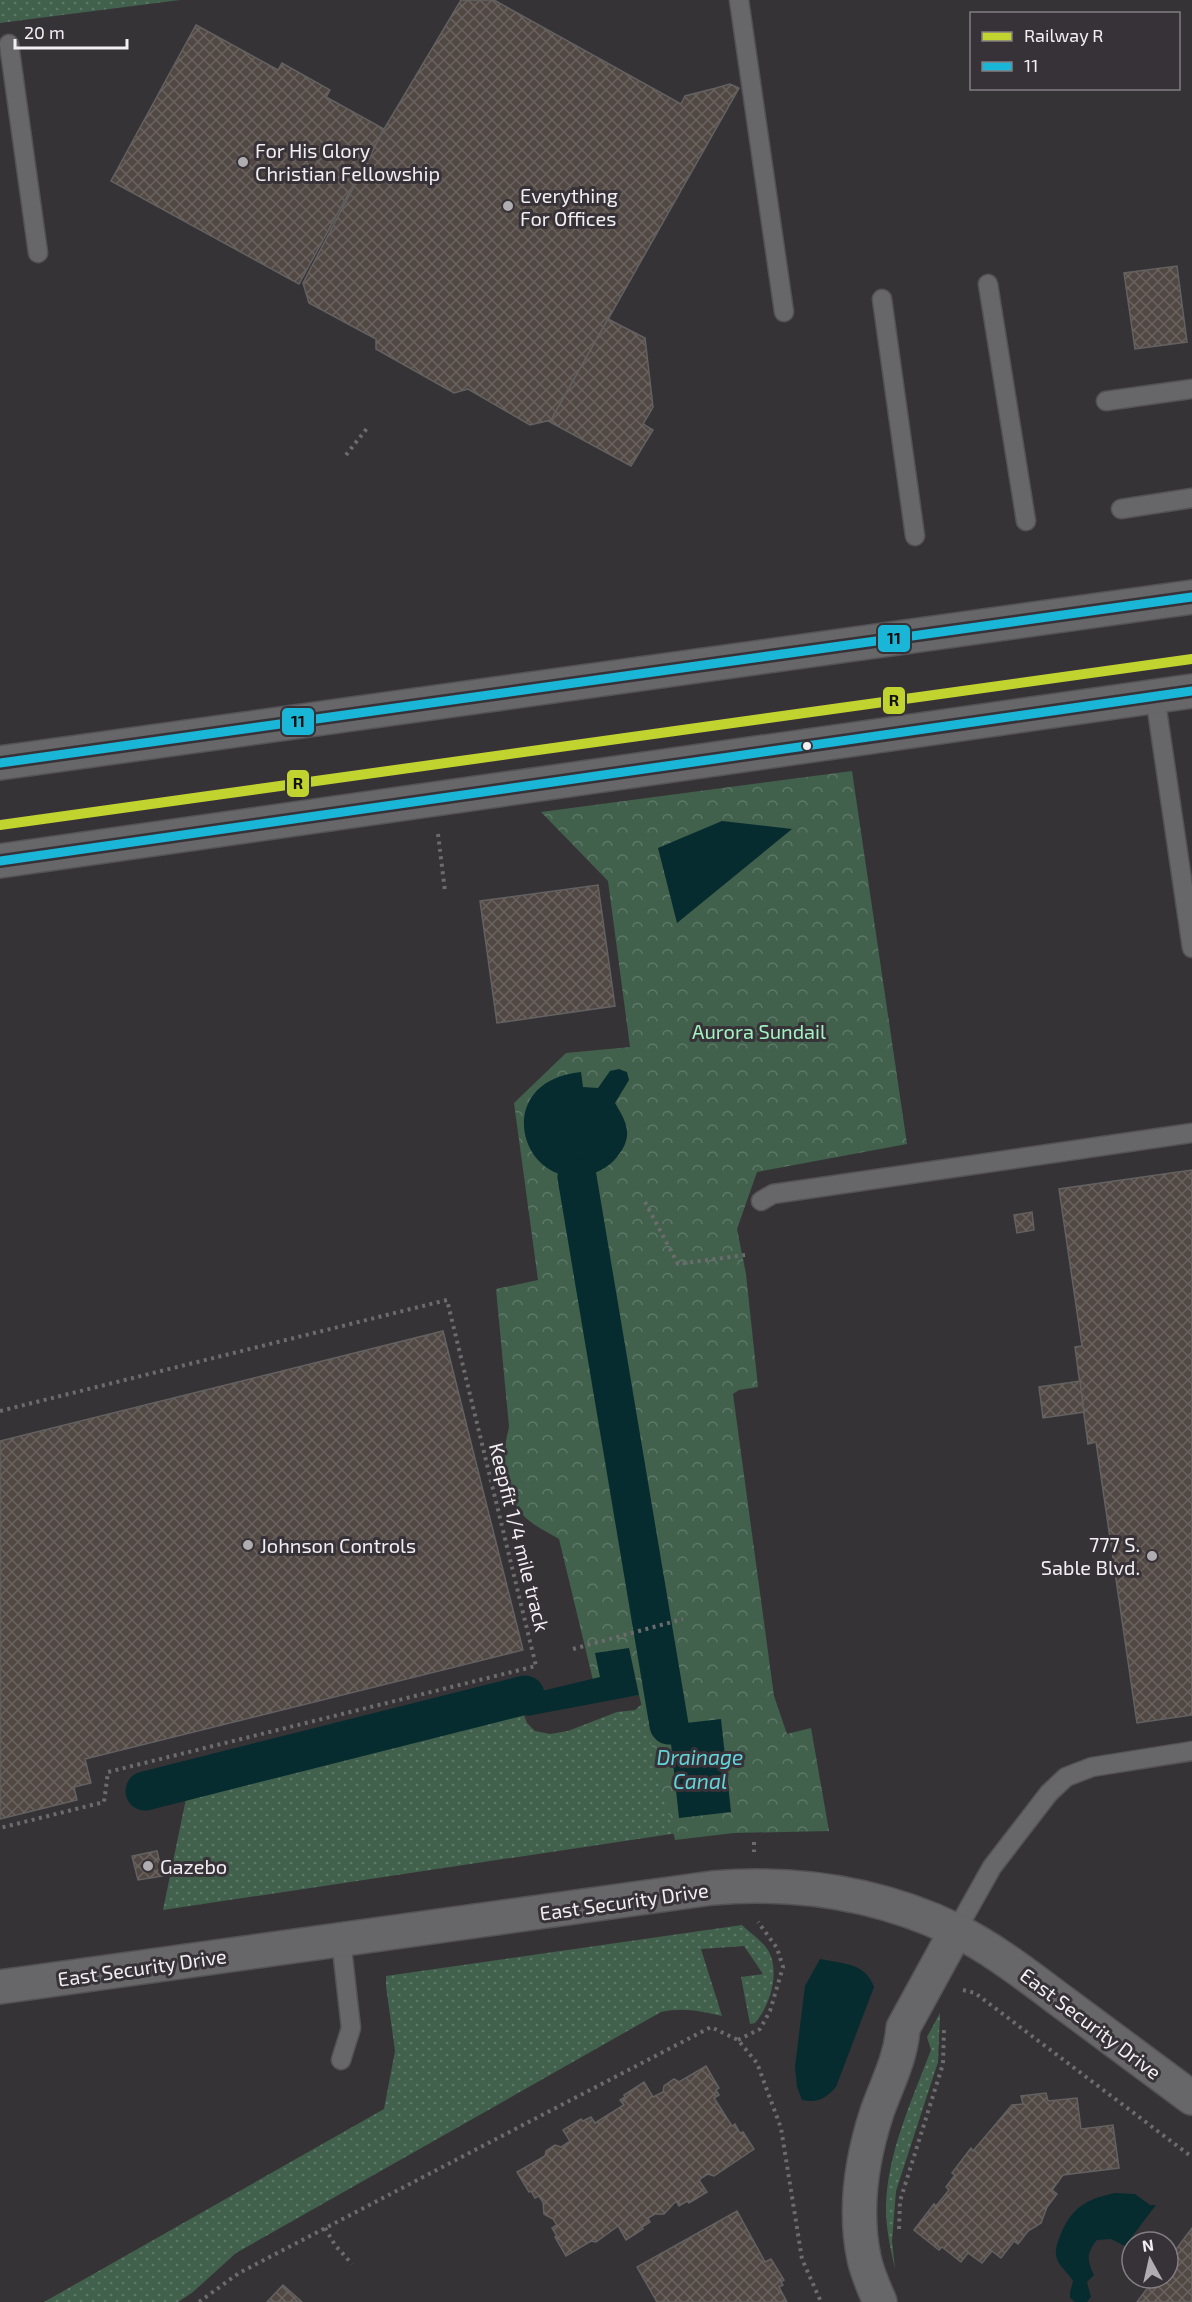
<svg xmlns="http://www.w3.org/2000/svg" width="1192" height="2302" font-family="'Exo 2',sans-serif">
  <defs>
    <pattern id="grass-dots" width="8" height="8" patternUnits="userSpaceOnUse" patternTransform="scale(1.5)"><rect width="8" height="8" fill="#41614d"/><path d="M2 2h.1M6 6h.1" fill="none" stroke="#5d7867" stroke-width="1.8" stroke-linecap="round"/></pattern>
    <pattern id="park-crowns" width="20" height="18" patternUnits="userSpaceOnUse" patternTransform="scale(1.5)"><rect width="20" height="18" fill="#41614d"/><path d="M2 6a3 3 0 1 1 6 0M12 15a3 3 0 1 1 6 0" fill="none" stroke="#5d7867"/></pattern>
    <pattern id="building-cross-hatch" width="8" height="8" patternUnits="userSpaceOnUse" patternTransform="scale(1.5)"><rect width="8" height="8" fill="#514843"/><path d="M0 0l8 8M0 8l8-8" fill="none" stroke="#6a635f"/></pattern>
  </defs>
  <rect width="100%" height="100%" fill="#363337"/>
  <!-- grass -->
  <g fill="url(#grass-dots)">
    <polygon points="0,0 180,0 0,23"/>
    <polygon points="649,1698 678,1833 163,1910 188,1789 520,1705 527,1723 535,1731 550,1734 568,1731 617,1712 635,1710"/>
    <path d="M742,1925C750,1933 764,1942 769,1952C780,1973 770,2006 755,2023L750,2024L741,1977L763,1974L744,1946L701,1949L722,2016C701,2011 682,2007 661,2012L236,2253L193,2292L178,2302H44L384,2109L395,2051L386,1986V1976Z"/>
    <path d="M940,2013L938,2062L896,2191L892,2241L895,2269C891,2251 887,2233 886,2214C885,2157 911,2103 931,2050L927,2037Z"/>
  </g>
  <!-- park -->
  <path fill="url(#park-crowns)" d="M852,771L907,1144L757,1172L737,1229L746,1274L758,1387L739,1390L733,1394L774,1696L787,1734L811,1728L829,1831L734,1833L675,1840L639,1695L598,1701L559,1539C549,1533 536,1527 527,1519C501,1496 501,1457 509,1427L496,1289L538,1280L514,1103L566,1053L630,1047L608,881L541,812Z"/>
  <!-- water -->
  <g fill="#062c2f">
    <polygon points="722,821 792,829 677,923 658,848"/>
    <path d="M619,1069L627,1072L629,1080L615,1103C627,1123 634,1136 617,1157C609,1167 598,1173 586,1175C520,1189 490,1081 581,1072L583,1087L598,1088L610,1071Z"/>
    <polygon points="629,1648 639,1695 527,1716 525,1695 600,1677 595,1653"/>
    <polygon points="721,1719 731,1812 679,1818 669,1725"/>
    <path d="M820,1959C843,1964 865,1962 874,1987L836,2087C825,2099 818,2103 802,2100L797,2087L795,2067L805,1986Z"/>
    <path d="M1115,2193L1135,2194L1150,2205H1156L1125,2246L1111,2239L1097,2240C1086,2253 1087,2261 1094,2275L1087,2282L1091,2297L1087,2302H1075L1070,2298V2292L1073,2281C1069,2274 1059,2266 1057,2259C1054,2251 1057,2244 1060,2236C1071,2208 1086,2199 1115,2193Z"/>
  </g>
  <g fill="none" stroke-linecap="round" stroke-linejoin="round">
    <!-- canal -->
    <g stroke="#062c2f" stroke-width="39">
      <polyline points="577,1177 669,1725"/>
      <polyline points="145,1791 525,1695"/>
    </g>
  </g>
  <!-- building -->
  <g fill="url(#building-cross-hatch)" stroke="#636161" stroke-width="1.5">
    <polygon points="461,0 494,0 681,104 685,96 716,88 730,84 739,88 551,420 530,425 468,389 454,393 376,349 376,339 309,303 303,283 384,129"/>
    <polygon points="196,25 278,70 282,63 330,90 326,97 384,129 299,284 111,181"/>
    <polygon points="1177,266 1187,342 1135,349 1124,273"/>
    <polygon points="608,319 645,338 653,407 643,424 653,430 631,466 548,421 551,420"/>
    <polygon points="598,885 615,1006 497,1023 480,901"/>
    <polygon points="1192,1170 1192,1715 1137,1723 1096,1442 1088,1444 1075,1347 1082,1346 1059,1189"/>
    <polygon points="1032,1212 1034,1230 1017,1233 1014,1215"/>
    <polygon points="443,1331 523,1650 85,1759 91,1783 74,1787 77,1800 0,1819 0,1441"/>
    <polygon points="1080,1381 1084,1412 1043,1418 1039,1387"/>
    <polygon points="157,1851 163,1876 138,1880 132,1856"/>
    <polygon points="706,2066 719,2088 716,2090 719,2095 714,2098 732,2126 735,2124 740,2133 743,2132 754,2149 714,2176 708,2174 699,2180 707,2192 689,2203 687,2201 679,2206 676,2201 664,2214 655,2214 648,2218 650,2222 642,2227 643,2229 626,2240 618,2226 596,2242 591,2241 566,2256 555,2237 557,2236 552,2228 557,2225 553,2219 544,2214 543,2202 539,2196 535,2198 531,2191 529,2192 517,2172 545,2156 546,2151 555,2145 561,2147 570,2141 563,2130 581,2119 583,2121 591,2117 595,2123 624,2105 620,2100 625,2097 624,2095 644,2082 653,2097 663,2092 664,2086 674,2079 679,2082"/>
    <polygon points="1046,2093 1048,2101 1077,2098 1081,2129 1113,2125 1119,2168 1063,2175 1052,2190 1057,2194 1047,2207 1041,2223 1028,2231 1018,2244 1014,2241 1001,2258 992,2251 982,2263 968,2253 961,2262 942,2247 939,2250 914,2230 934,2204 936,2206 949,2190 946,2187 955,2175 952,2173 971,2148 973,2151 1012,2105 1023,2104 1021,2096"/>
    <polygon points="737,2211 765,2262 771,2259 784,2280 781,2282 783,2285 779,2287 787,2302 657,2302 637,2267"/>
    <polygon points="1192,2228 1192,2302 1137,2302 1155,2278 1168,2278 1168,2260"/>
    <polygon points="283,2285 302,2302 267,2302"/>
  </g>
  <g fill="none" stroke-linecap="round" stroke-linejoin="round">
    <defs>
      <g id="service">
        <polyline points="739,0 784,312"/>
        <polyline points="9,44 38,253"/>
        <polyline points="988,284 1026,521"/>
        <polyline points="882,299 915,536"/>
        <polyline points="1106,401 1192,389"/>
        <polyline points="1121,509 1192,498"/>
        <polyline points="1155,696 1192,948"/>
        <polyline points="761,1201 773,1194 1192,1133"/>
        <polyline points="956,1931 992,1867 1049,1793 1066,1777 1092,1767 1192,1751"/>
        <polyline points="341,2060 351,2028 341,1940"/>
      </g>
      <g id="minor">
        <path d="M0,1987L712,1888C796,1881 878,1893 955,1930C994,1949 1029,1977 1064,2003C1107,2035 1149,2066 1192,2098"/>
        <path d="M880,2302C874,2288 867,2273 864,2258C854,2210 862,2158 877,2112C887,2084 901,2058 903,2028L956,1931"/>
      </g>
      <g id="tertiary">
        <polyline points="0,763 1192,597"/>
        <polyline points="0,861 1192,691"/>
      </g>
    </defs>
    <!-- service casing -->
    <use href="#service" stroke="#545255" stroke-width="21"/>
    <!-- minor casing -->
    <use href="#minor" stroke="#545255" stroke-width="36"/>
    <!-- tertiary casing -->
    <use href="#tertiary" stroke="#545255" stroke-width="36"/>
    <!-- path -->
    <g stroke="#6c6b6d" stroke-width="4" stroke-dasharray="3 4.5" stroke-linecap="butt">
      <polyline points="346,455 368,427"/>
      <polyline points="438,834 445,891"/>
      <polyline points="645,1202 678,1264 745,1255"/>
      <polyline points="0,1411 447,1300 536,1666 108,1772 104,1802 0,1828"/>
      <polyline points="573,1649 683,1619"/>
      <polyline points="754,1842 754,1852"/>
      <polyline points="963,1990 975,1993 1192,2157"/>
      <polyline points="738,2040 760,2029 770,2011 783,1967 777,1948 758,1922"/>
      <polyline points="325,2228 335,2245 352,2264"/>
      <polyline points="899,2229 900,2201 943,2064 944,2030"/>
      <polyline points="199,2302 239,2273 711,2027 738,2040 757,2063 781,2128 802,2259 821,2302"/>
    </g>
    <!-- service -->
    <use href="#service" stroke="#676668" stroke-width="18"/>
    <!-- minor -->
    <use href="#minor" stroke="#676668" stroke-width="33"/>
    <!-- tertiary -->
    <use href="#tertiary" stroke="#676668" stroke-width="33"/>
    <defs>
      <g id="bus-1">
        <polyline points="0,763 1192,597"/>
        <polyline points="0,861 1192,691"/>
      </g>
    </defs>
    <!-- bus-1 casing -->
    <use href="#bus-1" stroke="#373238" stroke-width="14"/>
    <!-- bus-1 -->
    <use href="#bus-1" stroke="#1ab6d8" stroke-width="9"/>
    <defs>
      <polyline id="rail-1" points="0,825 1192,659"/>
    </defs>
    <!-- rail-1 casing -->
    <use href="#rail-1" stroke="#373238" stroke-width="15"/>
    <!-- rail-1 -->
    <use href="#rail-1" stroke="#c1d32f" stroke-width="10"/>
  </g>
  <!-- markers -->
  <g fill="#b0adb1" stroke="#373238" stroke-width="2">
    <circle cx="243" cy="162" r="6"/>
    <circle cx="508" cy="206" r="6"/>
    <circle cx="248" cy="1545" r="6"/>
    <circle cx="1152" cy="1556" r="6"/>
    <circle cx="148" cy="1866" r="6"/>
  </g>
  <circle fill="#f2eff2" stroke="#373238" stroke-width="2" cx="807" cy="746" r="5"/>
  <g text-anchor="middle" dominant-baseline="central" stroke-width="6" stroke-linejoin="round" paint-order="stroke">
    <!-- poi labels -->
    <g font-size="20" fill="#f2eff2" stroke="#373238" text-anchor="start">
      <text x="255" y="150">For His Glory<tspan x="255" dy="23">Christian Fellowship</tspan></text>
      <text x="520" y="195">Everything<tspan x="520" dy="23">For Offices</tspan></text>
      <text x="1140" y="1544" text-anchor="end">777 S.<tspan x="1140" dy="23">Sable Blvd.</tspan></text>
      <text x="260" y="1545">Johnson Controls</text>
      <text x="160" y="1866">Gazebo</text>
    </g>
    <!-- park labels -->
    <g font-size="20" fill="#a3f3c2" stroke="#373238">
      <text x="759" y="1031">Aurora Sundail</text>
    </g>
    <!-- street labels -->
    <g font-size="20" fill="#f2eff2" stroke="#373238">
      <text transform="translate(520 1537) rotate(76)">Keepfit 1/4 mile track</text>
      <text transform="translate(624 1901) rotate(-8)">East Security Drive</text>
      <text transform="translate(142 1967) rotate(-8)">East Security Drive</text>
      <text transform="translate(1091 2023) rotate(37)">East Security Drive</text>
    </g>
    <!-- water labels -->
    <g font-size="21" font-style="italic" fill="#61d3da" stroke="#373238">
      <text x="700" y="1756">Drainage<tspan x="700" dy="24">Canal</tspan></text>
    </g>
  </g>
  <g stroke="#373238" stroke-width="2">
    <rect x="877" y="624" width="34" height="29" rx="6" fill="#1ab6d8"/>
    <rect x="882" y="686" width="24" height="29" rx="6" fill="#c1d32f"/>
    <rect x="281" y="707" width="34" height="29" rx="6" fill="#1ab6d8"/>
    <rect x="286" y="769" width="24" height="29" rx="6" fill="#c1d32f"/>
  </g>
  <g font-size="16" text-anchor="middle" font-weight="bold" fill="#111">
    <text x="894" y="644">11</text>
    <text x="894" y="706">R</text>
    <text x="298" y="727">11</text>
    <text x="298" y="789">R</text>
  </g>
  <!-- legend -->
  <rect x="970" y="12" width="210" height="78" fill="#373238" stroke="#827e82" stroke-width="1.5"/>
  <rect x="982" y="32" width="30" height="9" fill="#c1d32f" stroke="#827e82" stroke-width="1.5"/>
  <text x="1024" y="42" font-size="18" fill="#f2eff2">Railway R</text>
  <rect x="982" y="62" width="30" height="9" fill="#1ab6d8" stroke="#827e82" stroke-width="1.5"/>
  <text x="1024" y="72" font-size="18" fill="#f2eff2">11</text>
  <!-- north arrow -->
  <g transform="translate(1150 2260) rotate(352)"><circle r="28" fill="#373238" stroke="#827e82" stroke-width="1.5"/>
  <path d="M0-4.5L10 22L0 15L-10 22Z" fill="#b0adb1"/>
  <text y="-9" font-size="16" font-weight="bold" text-anchor="middle" fill="#f2eff2">N</text>
  </g>
  <!-- scale -->
  <path d="M15 39v9h112v-9" fill="none" stroke="#f2eff2" stroke-width="3"/>
  <text x="24" y="39" font-size="18" fill="#f2eff2" stroke="#373238" stroke-width="4.5" paint-order="stroke">20 m</text>
</svg>
